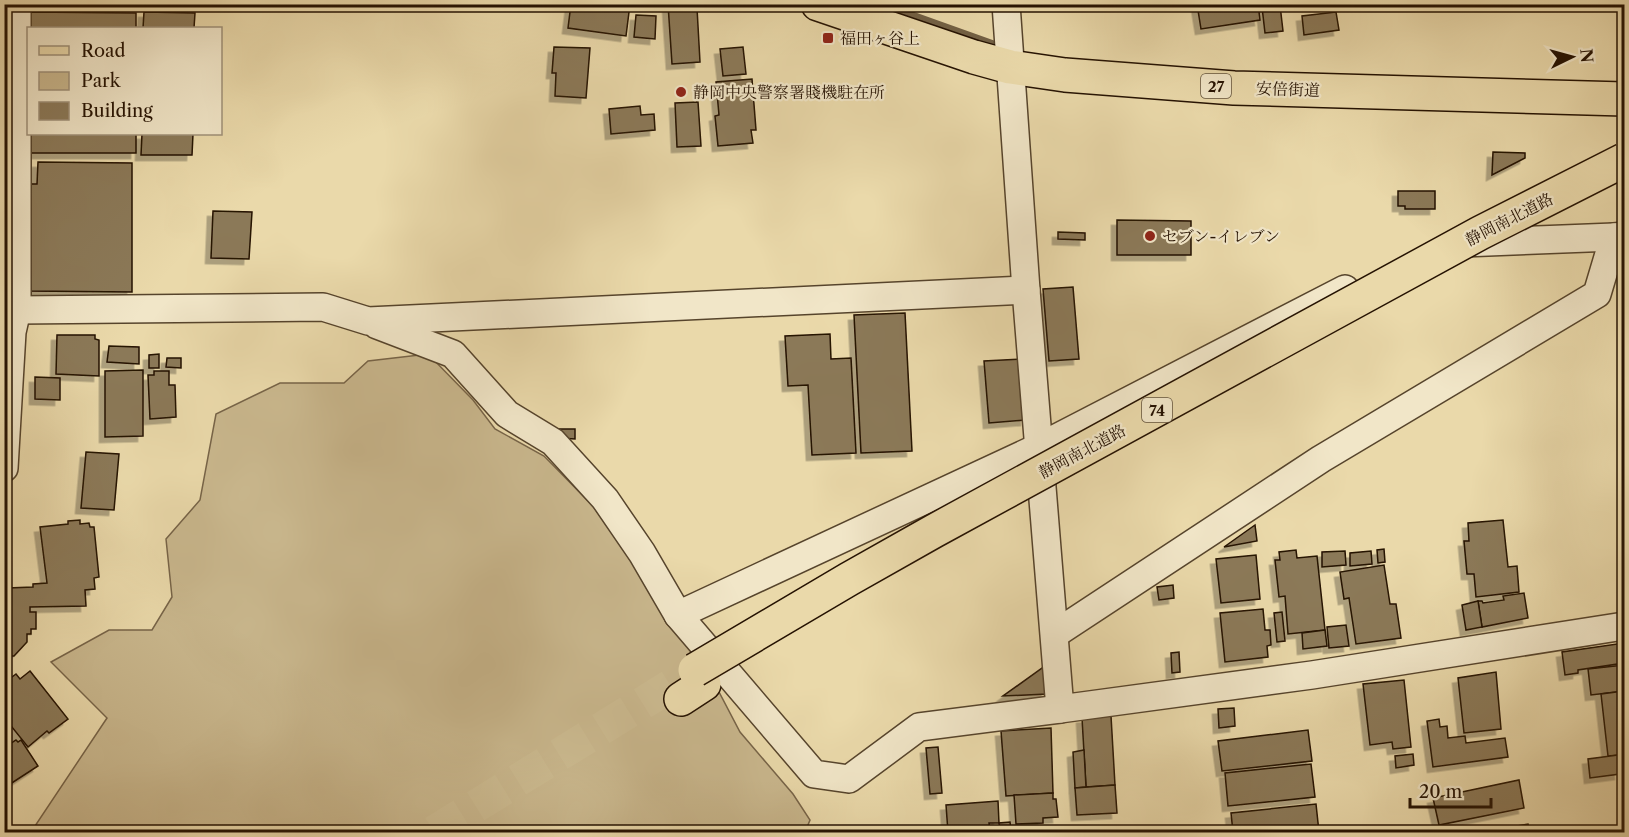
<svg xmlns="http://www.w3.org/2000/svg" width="1629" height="837" font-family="'Libre Caslon Text','Noto Serif JP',serif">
  <defs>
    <filter id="shadow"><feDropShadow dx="-5.5" dy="5.5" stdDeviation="0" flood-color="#0004"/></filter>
  </defs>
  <rect width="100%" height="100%" fill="#ead9aa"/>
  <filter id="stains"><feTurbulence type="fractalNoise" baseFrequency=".00333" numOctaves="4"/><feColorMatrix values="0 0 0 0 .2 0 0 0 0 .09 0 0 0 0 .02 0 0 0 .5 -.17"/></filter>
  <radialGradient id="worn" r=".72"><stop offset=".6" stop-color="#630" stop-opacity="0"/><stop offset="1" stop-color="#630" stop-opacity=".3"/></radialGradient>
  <!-- green -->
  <polygon fill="#c9b78d" stroke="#776448" stroke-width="1.5" points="428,354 473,400 495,429 544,456 593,506 660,601 675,632 696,648 740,732 793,794 810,820 805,832 31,832 107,718 51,662 109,630 152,630 172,597 166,539 200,500 216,414 280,383 344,383 368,361"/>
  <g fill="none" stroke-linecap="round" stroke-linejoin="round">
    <!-- stream -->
    <polyline stroke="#736145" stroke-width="8" points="880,4 992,44"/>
  </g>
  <!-- building -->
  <g fill="#8b7959" stroke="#251202" stroke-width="1.5" filter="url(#shadow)">
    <polygon points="571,4 630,4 626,36 568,28"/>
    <polygon points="668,4 690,4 690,8 697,8 700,62 672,64"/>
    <polygon points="1197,4 1258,4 1260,20 1201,29"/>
    <polygon points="1280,5 1283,31 1265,33 1262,7"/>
    <polygon points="27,12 136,13 136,28 28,28 28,134 136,134 136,153 27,153"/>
    <polygon points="144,12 195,13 194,28 143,28"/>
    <polygon points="1336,12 1339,30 1304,35 1302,16"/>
    <polygon points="636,15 656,16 655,39 634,37"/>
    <polygon points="554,47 590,48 586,98 555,96 556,73 552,73"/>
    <polygon points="743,47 746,74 723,76 720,49"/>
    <polygon points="752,79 756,130 751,130 753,143 718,146 715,116 719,115 716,82"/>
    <polygon points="698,102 701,146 677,147 675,103"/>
    <polygon points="640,106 641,115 654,114 655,130 611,134 609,109"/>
    <polygon points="142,134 193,134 192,155 141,155"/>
    <polygon points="1493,152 1525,153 1525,158 1492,175"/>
    <polygon points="38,162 132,163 132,292 28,291 28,184 37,184"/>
    <polygon points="1398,191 1435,191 1435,209 1405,209 1405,206 1398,206"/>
    <polygon points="213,211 252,212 249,259 211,258"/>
    <polygon points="1117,220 1191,221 1191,255 1117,255"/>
    <polygon points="1058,232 1085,233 1085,240 1058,239"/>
    <polygon points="1073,287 1079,359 1049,361 1043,289"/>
    <polygon points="905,313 912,451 861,453 854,315"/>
    <polygon points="830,334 831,359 851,358 856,453 812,455 808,385 788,386 785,336"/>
    <polygon points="57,335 95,335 95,339 99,340 99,376 56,374"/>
    <polygon points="109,346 139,347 139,364 107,362"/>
    <polygon points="159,354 159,368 149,368 149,355"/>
    <polygon points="167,358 181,358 181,368 166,367"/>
    <polygon points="1022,359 1026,420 989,423 984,361"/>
    <polygon points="143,370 143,436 105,437 105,371"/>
    <polygon points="154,371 169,371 169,385 175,385 176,417 150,419 148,375 154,375"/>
    <polygon points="35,377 60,378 60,400 35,399"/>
    <polygon points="559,429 575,429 575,439 559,438"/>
    <polygon points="86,452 119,454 114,510 81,508"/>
    <polygon points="80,520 80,524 89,523 90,527 94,527 99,577 94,578 95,589 85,590 86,606 30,607 30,612 36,612 36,629 31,629 31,634 27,634 27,642 14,656 8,656 8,588 33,587 33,584 47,583 40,527 68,524 68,521"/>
    <polygon points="1503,520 1508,567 1517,566 1519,592 1476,597 1474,574 1467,574 1464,541 1469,541 1468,523"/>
    <polygon points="1255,525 1257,541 1224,547"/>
    <polygon points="1384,549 1385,562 1378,563 1377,550"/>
    <polygon points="1296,550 1297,558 1317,556 1325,630 1288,634 1285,596 1279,597 1275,560 1280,560 1279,552"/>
    <polygon points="1345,551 1346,565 1322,567 1322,552"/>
    <polygon points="1371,551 1372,564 1350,566 1350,553"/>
    <polygon points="1256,555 1260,599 1221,603 1216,559"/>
    <polygon points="1384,565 1390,604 1396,604 1401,638 1356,644 1349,598 1344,599 1340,572"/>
    <polygon points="1173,585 1174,598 1159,600 1157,587"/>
    <polygon points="1524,593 1528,618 1482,627 1478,601 1482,601 1483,603 1504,600 1503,596"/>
    <polygon points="1478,601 1482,627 1466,630 1462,605"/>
    <polygon points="1263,609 1265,630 1270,630 1271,645 1267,646 1268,657 1225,662 1220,613"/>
    <polygon points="1282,612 1285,641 1277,642 1274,613"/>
    <polygon points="1346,625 1349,646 1329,648 1327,627"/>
    <polygon points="1325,630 1327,646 1303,649 1302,633"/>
    <polygon points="1624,643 1624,663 1578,670 1578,673 1565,675 1562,652"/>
    <polygon points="1179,652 1180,672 1172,673 1171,653"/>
    <polygon points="1624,665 1624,691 1591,695 1588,669"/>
    <polygon points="1045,666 1047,694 1003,696"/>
    <polygon points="30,671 68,719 49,733 47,731 28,747 12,727 9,730 4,725 4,683 16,674 20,679"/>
    <polygon points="1496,672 1501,729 1464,733 1458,678"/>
    <polygon points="1404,680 1411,747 1393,749 1392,742 1370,745 1363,684"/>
    <polygon points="1624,691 1624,761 1619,762 1618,755 1608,756 1601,694"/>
    <polygon points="1234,708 1235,726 1219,728 1218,709"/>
    <polygon points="1111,716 1115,785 1086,787 1082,718"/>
    <polygon points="1439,719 1440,727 1447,726 1448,738 1465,736 1466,743 1505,738 1508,757 1433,767 1427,721"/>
    <polygon points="1051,728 1053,793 1006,796 1001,731"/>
    <polygon points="1308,730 1312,761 1222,771 1218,741"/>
    <polygon points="16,740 18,742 21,740 38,766 4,788 4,748"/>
    <polygon points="938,747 942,793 930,794 926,748"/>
    <polygon points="1084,750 1086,787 1075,788 1073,752"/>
    <polygon points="1413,754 1414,765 1396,768 1395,756"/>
    <polygon points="1618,755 1620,774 1590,778 1588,759"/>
    <polygon points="1311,764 1315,797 1228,806 1225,773"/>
    <polygon points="1519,780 1524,808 1439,825 1433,798"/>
    <polygon points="1115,785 1117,813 1077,815 1075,788"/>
    <polygon points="1053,793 1053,799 1056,799 1058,817 1043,818 1043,823 1016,824 1014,795"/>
    <polygon points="998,801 999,823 989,823 990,832 948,832 946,805"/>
    <polygon points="1316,804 1319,832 1233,832 1231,813"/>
    <polygon points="1010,822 1011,830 1000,831 999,823"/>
    <polygon points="1528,824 1530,832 1482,832"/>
  </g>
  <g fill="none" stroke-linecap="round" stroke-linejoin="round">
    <!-- highway-tunnel -->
    <polyline stroke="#ccbb91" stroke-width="33" stroke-dasharray="33 16" stroke-linecap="butt" points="434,832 672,685"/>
    <defs>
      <g id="minor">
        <polyline points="1006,4 1026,290 1060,709 1312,675 1624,626"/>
        <polyline points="1463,243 1614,237"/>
        <polyline points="17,310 323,307 368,321 1026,290"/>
        <polyline points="377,325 453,354 507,414 553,442 605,499 642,553 678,615 814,774 849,779 919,727 1060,709"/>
        <polyline points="4,468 12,332 17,310 17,4"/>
        <polyline points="678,615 1039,447 1345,289"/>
        <polyline points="1055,634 1321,459 1597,294 1614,237 1624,236"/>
      </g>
      <polyline id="major" points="818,4 974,57 1010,67 1065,75 1234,88 1624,99"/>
      <polyline id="highway" points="681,699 704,684"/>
    </defs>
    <!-- minor casing -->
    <use href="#minor" stroke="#56442c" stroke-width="30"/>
    <!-- major casing -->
    <use href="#major" stroke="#251202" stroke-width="36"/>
    <!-- highway casing -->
    <use href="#highway" stroke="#251202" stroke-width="36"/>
    <!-- minor -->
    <use href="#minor" stroke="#f1e6c8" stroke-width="27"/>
    <!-- major -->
    <use href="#major" stroke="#ead9aa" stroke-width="33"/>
    <!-- highway -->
    <use href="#highway" stroke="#ead9aa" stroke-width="33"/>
    <defs>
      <polyline id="highway-bridge" points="695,670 849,579 934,531 1480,233 1624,160"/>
    </defs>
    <!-- highway-bridge casing -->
    <use href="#highway-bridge" stroke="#251202" stroke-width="36" stroke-linecap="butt"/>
    <!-- highway-bridge -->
    <use href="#highway-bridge" stroke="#ead9aa" stroke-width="33"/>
  </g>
  <!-- markers -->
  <g fill="#8f2418" stroke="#f1e6c8" stroke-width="2">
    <rect x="822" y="32" width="12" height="12" rx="3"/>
    <circle cx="681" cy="92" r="6"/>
    <circle cx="1150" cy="236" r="6"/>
  </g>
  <g text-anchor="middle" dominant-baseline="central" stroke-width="4.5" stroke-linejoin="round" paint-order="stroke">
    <!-- shield labels -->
    <g fill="#f1e6c8" stroke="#62523d" stroke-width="1.5">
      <rect x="1201" y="74" width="30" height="24" rx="4.5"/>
      <rect x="1142" y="398" width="30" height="24" rx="4.5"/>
    </g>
    <g font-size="15" font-weight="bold" fill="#251202">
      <text x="1216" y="86">27</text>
      <text x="1157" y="410">74</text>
    </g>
    <!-- poi labels -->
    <g font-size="16" fill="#251202" stroke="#f1e6c8" text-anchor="start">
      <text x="840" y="38">福田ヶ谷上</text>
      <text x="693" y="92">静岡中央警察署賤機駐在所</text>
      <text x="1162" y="236">セブン-イレブン</text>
    </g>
    <!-- street labels -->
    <g font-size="16" fill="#251202" stroke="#f1e6c8">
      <text transform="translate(1288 89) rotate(2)">安倍街道</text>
      <text transform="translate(1509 219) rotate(-27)">静岡南北道路</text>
      <text transform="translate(1082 451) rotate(-28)">静岡南北道路</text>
    </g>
  </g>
  <!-- margin -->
  <rect width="1629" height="837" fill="none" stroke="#ead9aa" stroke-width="24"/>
  <rect x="6" y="6" width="1617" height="825" fill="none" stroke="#251202" stroke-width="3"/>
  <rect x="12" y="12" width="1605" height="813" fill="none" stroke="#251202" stroke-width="1.5"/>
  <!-- legend -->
  <rect x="27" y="27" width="195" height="108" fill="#f1e6c8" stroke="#9f9179" stroke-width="1.5"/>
  <rect x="39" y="46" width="30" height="9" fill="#ead9aa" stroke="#9f9179" stroke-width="1.5"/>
  <text x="81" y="57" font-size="18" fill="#251202">Road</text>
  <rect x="39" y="72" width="30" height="18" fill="#c9b78d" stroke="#9f9179" stroke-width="1.5"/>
  <text x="81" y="87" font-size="18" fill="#251202">Park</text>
  <rect x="39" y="102" width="30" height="18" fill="#8b7959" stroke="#9f9179" stroke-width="1.5"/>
  <text x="81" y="117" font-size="18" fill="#251202">Building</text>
  <!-- north arrow -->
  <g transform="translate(1572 57) rotate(85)" stroke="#f1e6c8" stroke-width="4.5" paint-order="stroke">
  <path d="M0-4.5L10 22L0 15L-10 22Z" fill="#251202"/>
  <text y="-9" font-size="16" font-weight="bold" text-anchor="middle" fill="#251202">N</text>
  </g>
  <!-- scale -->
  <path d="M1410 798v9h81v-9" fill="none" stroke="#251202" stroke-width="3"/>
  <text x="1419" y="798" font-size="18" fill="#251202" stroke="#f1e6c8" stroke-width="4.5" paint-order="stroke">20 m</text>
  <rect width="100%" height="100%" filter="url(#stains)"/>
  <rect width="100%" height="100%" fill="url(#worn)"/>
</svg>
